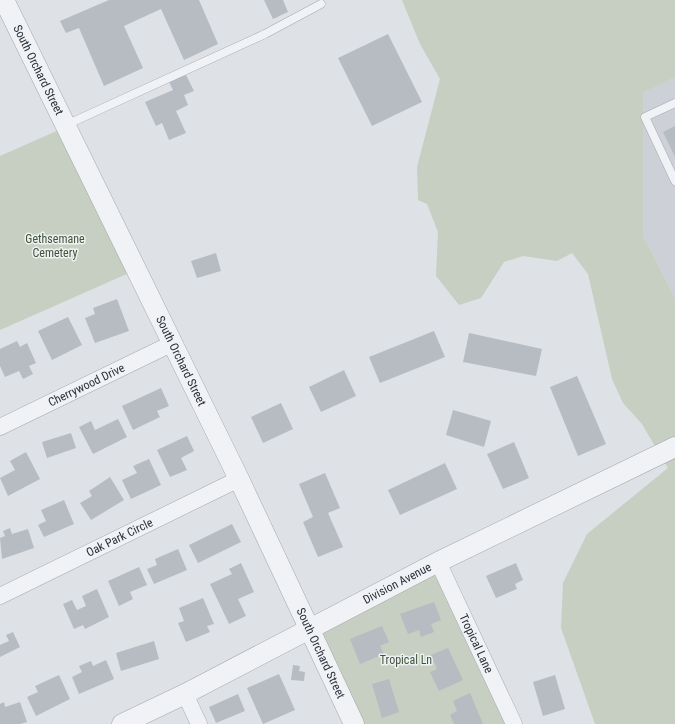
<svg xmlns="http://www.w3.org/2000/svg" width="675" height="724" font-family="'Roboto Condensed',sans-serif">
  <rect width="100%" height="100%" fill="#dee2e6"/>
  <!-- built -->
  <polygon fill="#cdd1d7" points="675,77 675,298 643,236 643,93"/>
  <!-- green -->
  <g fill="#c6cfc1">
    <polygon points="402,0 675,0 675,77 643,93 643,236 675,298 675,439 656,448 642,424 623,403 612,379 588,274 572,253 557,261 523,256 504,262 481,298 459,305 436,276 438,232 427,204 418,200 417,167 440,79 420,44"/>
    <polygon points="59,130 129,273 0,330 0,156"/>
    <polygon points="675,456 675,724 595,724 561,628 563,583 587,534 668,468 664,461"/>
    <polygon points="435,572 506,724 362,724 319,632"/>
  </g>
  <!-- building -->
  <g fill="#b6bcc2">
    <polygon points="109,0 199,0 218,44 184,60 161,9 124,26 143,68 104,86 79,28 66,33 60,21"/>
    <polygon points="264,0 283,0 288,12 273,19"/>
    <polygon points="388,34 422,102 372,126 338,58"/>
    <polygon points="186,75 194,91 184,95 188,105 176,111 186,133 169,140 162,123 156,126 145,102 173,90 169,82"/>
    <polygon points="675,126 675,157 663,132"/>
    <polygon points="216,253 221,271 197,278 191,261"/>
    <polygon points="117,299 129,331 95,343 85,318 95,314 93,308"/>
    <polygon points="68,317 82,345 52,360 38,331"/>
    <polygon points="434,331 445,357 380,383 369,357"/>
    <polygon points="469,333 542,349 536,376 463,362"/>
    <polygon points="17,341 20,347 27,343 36,363 29,366 33,374 23,379 19,371 5,377 0,366 0,349"/>
    <polygon points="344,370 356,396 321,412 309,387"/>
    <polygon points="577,376 606,444 578,456 550,387"/>
    <polygon points="161,388 169,406 157,411 160,417 133,430 122,406"/>
    <polygon points="281,403 293,429 263,443 251,417"/>
    <polygon points="453,410 491,421 484,447 446,435"/>
    <polygon points="118,419 127,437 93,454 79,427 91,421 95,430"/>
    <polygon points="71,433 76,448 47,458 42,442"/>
    <polygon points="187,436 194,451 181,458 187,470 170,477 157,450"/>
    <polygon points="514,442 529,478 503,489 487,454"/>
    <polygon points="26,452 40,479 8,496 0,478 15,470 10,461"/>
    <polygon points="149,459 161,485 131,499 122,480 137,473 133,466"/>
    <polygon points="445,463 457,489 400,515 388,490"/>
    <polygon points="325,473 340,508 328,513 343,547 318,557 303,522 313,517 299,484"/>
    <polygon points="110,477 124,500 91,520 80,503 92,496 89,491"/>
    <polygon points="64,500 74,524 44,537 38,525 46,521 41,510"/>
    <polygon points="232,524 241,542 198,563 189,545"/>
    <polygon points="10,528 12,534 28,529 34,548 2,559 0,538 5,536 3,531"/>
    <polygon points="178,549 187,570 154,584 147,569 157,565 155,559"/>
    <polygon points="241,563 254,592 238,599 246,616 229,624 210,584 232,574 229,569"/>
    <polygon points="516,563 523,580 515,584 517,589 496,598 486,576"/>
    <polygon points="139,567 147,585 130,592 133,599 119,606 108,581"/>
    <polygon points="97,589 109,617 85,629 83,625 74,629 63,604 72,600 77,610 86,606 82,596"/>
    <polygon points="203,598 214,624 207,626 210,632 186,642 178,623 184,621 179,608"/>
    <polygon points="434,602 441,620 431,624 434,632 421,637 419,630 408,634 400,614"/>
    <polygon points="382,626 389,642 380,646 384,654 360,664 350,639"/>
    <polygon points="13,632 20,647 0,657 0,645 9,641 6,635"/>
    <polygon points="154,641 159,659 121,671 116,653"/>
    <polygon points="448,648 463,680 439,691 430,672 437,669 431,655"/>
    <polygon points="106,660 114,679 79,694 72,677 82,672 79,666 91,661 93,666"/>
    <polygon points="293,665 300,666 299,671 305,672 304,681 291,680"/>
    <polygon points="279,674 295,710 263,724 247,688"/>
    <polygon points="59,675 70,699 36,716 27,697 38,692 35,686"/>
    <polygon points="555,675 565,709 543,716 533,682"/>
    <polygon points="389,679 399,712 382,718 372,684"/>
    <polygon points="470,693 483,724 454,724 450,715 457,711 453,701"/>
    <polygon points="238,694 245,711 216,723 209,707"/>
    <polygon points="4,702 5,707 20,702 27,722 20,724 0,724 0,704"/>
  </g>
  <g fill="none" stroke-linecap="round" stroke-linejoin="round">
    <defs>
      <g id="service">
        <polyline points="675,103 645,117 675,181"/>
        <polyline points="66,125 265,34 321,4"/>
      </g>
      <g id="minor">
        <path id="s1" d="M0,427L173,343"/>
        <path id="s2" d="M438,562L514,724"/>
        <path id="s3" d="M0,596L239,479"/>
        <polyline points="185,694 199,724"/>
      </g>
      <g id="tertiary">
        <path id="s4" d="M4,0L239,479L354,724"/>
        <path id="s5" d="M122,724L185,694L438,562L675,447"/>
      </g>
    </defs>
    <!-- service casing -->
    <use href="#service" stroke="#a4a9af" stroke-width="9"/>
    <!-- minor casing -->
    <use href="#minor" stroke="#a4a9af" stroke-width="17"/>
    <!-- tertiary casing -->
    <use href="#tertiary" stroke="#a4a9af" stroke-width="21"/>
    <!-- service -->
    <use href="#service" stroke="#f1f2f5" stroke-width="8"/>
    <!-- minor -->
    <use href="#minor" stroke="#f1f2f5" stroke-width="16"/>
    <!-- tertiary -->
    <use href="#tertiary" stroke="#f1f2f5" stroke-width="20"/>
  </g>
  <g text-anchor="middle" dominant-baseline="central" stroke-width="3" stroke-linejoin="round" paint-order="stroke">
    <!-- street labels -->
    <g font-size="12" fill="#29313b" stroke="#edf1f4">
      <text stroke="none"><textPath href="#s4" startOffset="78">South Orchard Street</textPath></text>
      <text stroke="none"><textPath href="#s4" startOffset="402">South Orchard Street</textPath></text>
      <text stroke="none"><textPath href="#s1" startOffset="96">Cherrywood Drive</textPath></text>
      <text stroke="none"><textPath href="#s3" startOffset="133">Oak Park Circle</textPath></text>
      <text stroke="none"><textPath href="#s5" startOffset="309">Division Avenue</textPath></text>
      <text stroke="none"><textPath href="#s2" startOffset="90">Tropical Lane</textPath></text>
      <text stroke="none"><textPath href="#s4" startOffset="726">South Orchard Street</textPath></text>
    </g>
    <!-- park labels -->
    <g font-size="12" fill="#415538" stroke="#edf1f4">
      <text x="55" y="239">Gethsemane<tspan x="55" dy="14">Cemetery</tspan></text>
      <text x="406" y="660">Tropical Ln</text>
    </g>
  </g>
</svg>
